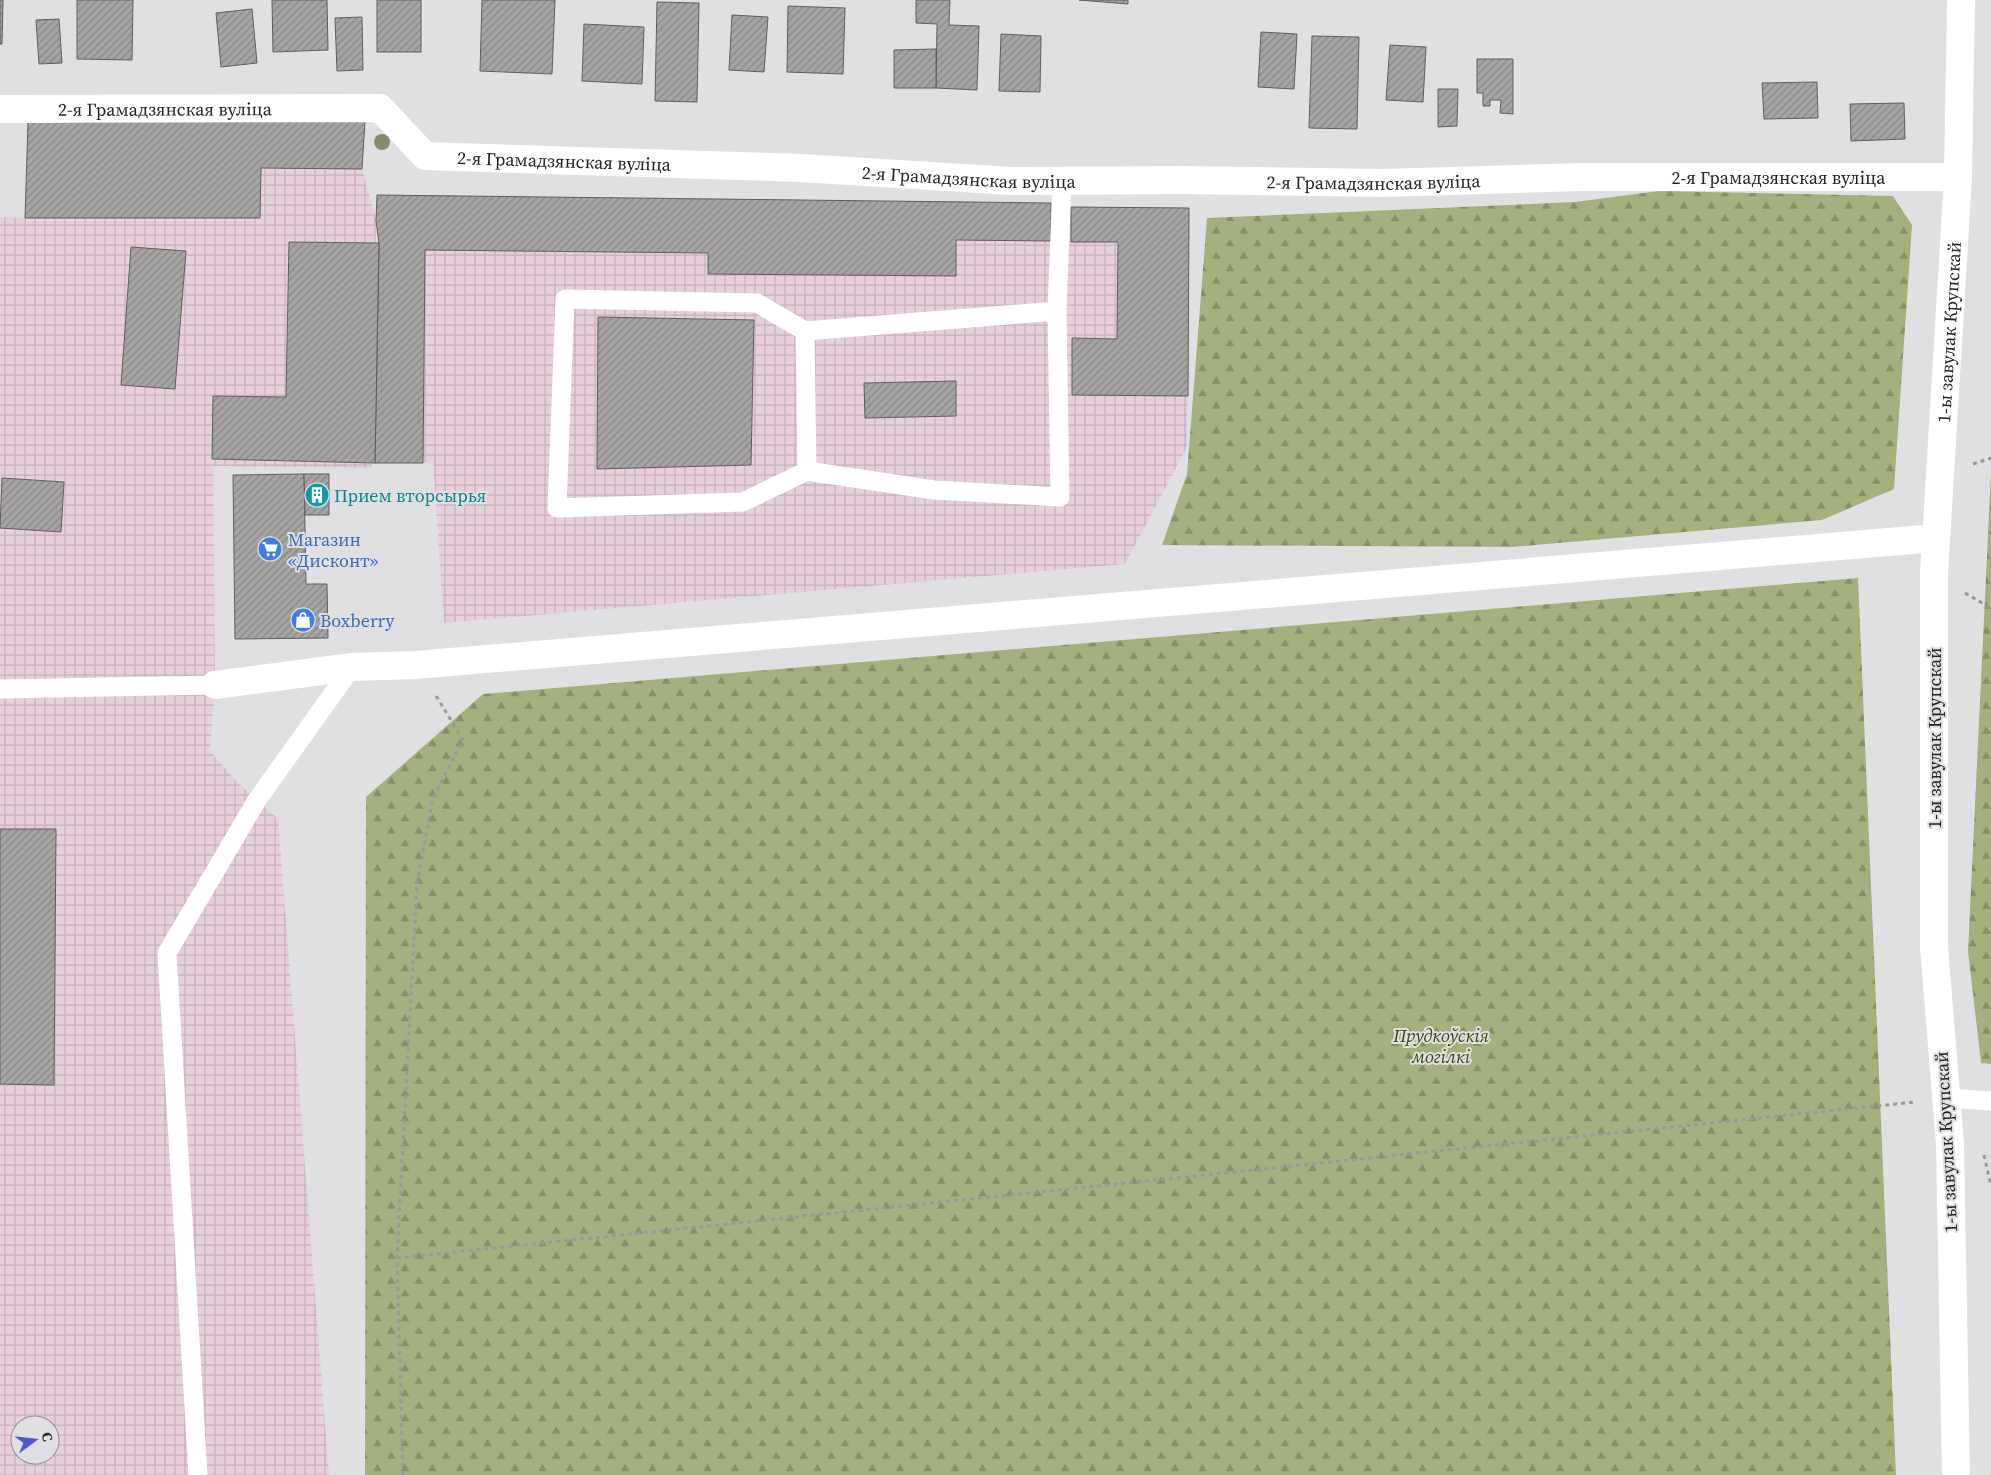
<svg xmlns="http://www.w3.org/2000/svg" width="1991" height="1475" font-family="'Source Serif 4',serif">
  <defs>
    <pattern id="industrial-grid" width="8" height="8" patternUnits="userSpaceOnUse" patternTransform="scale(1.25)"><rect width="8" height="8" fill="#e7cfdb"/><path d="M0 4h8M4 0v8" fill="none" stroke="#c6b1bc"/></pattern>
    <pattern id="forest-firs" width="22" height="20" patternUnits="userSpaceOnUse" patternTransform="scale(1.25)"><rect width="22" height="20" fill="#a4b17f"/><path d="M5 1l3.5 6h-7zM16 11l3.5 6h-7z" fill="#859068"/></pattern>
    <pattern id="building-hatch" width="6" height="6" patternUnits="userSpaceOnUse" patternTransform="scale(1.25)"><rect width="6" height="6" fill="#a7a5a4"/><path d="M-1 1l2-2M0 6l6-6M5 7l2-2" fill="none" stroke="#888685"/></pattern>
  </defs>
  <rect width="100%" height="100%" fill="#e0e0e3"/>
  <!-- industrial -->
  <path fill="url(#industrial-grid)" fill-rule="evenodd" d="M365,121L362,169L376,219L377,195L1051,203L1072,207L1189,208L1187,447L1125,564L444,623L433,461L423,463L376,226L372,468L213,466L215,685L210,751L236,781L278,819L329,1475H0V217L25,218ZM20,1425H50V1455H20Z"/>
  <!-- forest -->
  <g fill="url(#forest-firs)">
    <polygon points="1659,191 1893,196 1912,225 1894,489 1822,520 1513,547 1162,545 1187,474 1207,218 1575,202"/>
    <polygon points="1991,472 1991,1064 1981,1063 1968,951"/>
    <polygon points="1858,578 1896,1475 365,1475 366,797 483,694"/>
  </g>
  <!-- building -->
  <g fill="url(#building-hatch)" stroke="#615f5e">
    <polygon points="0,0 3,0 2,44 0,44"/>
    <polygon points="77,0 133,0 132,60 77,59"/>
    <polygon points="272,0 327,0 328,50 273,52"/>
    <rect x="377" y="0" width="44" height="52"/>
    <polygon points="482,0 555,0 552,74 480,71"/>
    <polygon points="916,0 950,0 949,25 979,26 977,90 936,88 937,24 916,23"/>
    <polygon points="1079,0 1128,0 1128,4"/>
    <polygon points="657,2 699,3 697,102 655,101"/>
    <polygon points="788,6 845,8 843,74 787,72"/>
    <polygon points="252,9 257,63 221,67 216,13"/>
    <polygon points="732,15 768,17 764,72 729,70"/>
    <polygon points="362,17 363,70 337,71 335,18"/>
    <polygon points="59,19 62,63 39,64 36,20"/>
    <polygon points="584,24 644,27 642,84 582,81"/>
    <polygon points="1261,32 1297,34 1294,89 1258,87"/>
    <polygon points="1001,34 1041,36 1040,92 999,91"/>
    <polygon points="1312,36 1359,37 1357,129 1309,128"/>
    <polygon points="1390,45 1426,47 1423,102 1386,100"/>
    <polygon points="936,49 936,88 894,88 894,50"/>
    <polygon points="1477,59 1513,59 1513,114 1500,113 1501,100 1490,100 1490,106 1483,106 1483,93 1477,93"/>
    <polygon points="1817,82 1818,118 1764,119 1762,83"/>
    <polygon points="1438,89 1458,89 1457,126 1438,127"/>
    <polygon points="1904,103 1905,139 1851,141 1850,104"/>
    <polygon points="365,121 362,169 261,168 260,218 25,218 28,122"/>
    <polygon points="377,195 1051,203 1051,241 956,240 956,276 708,274 708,253 425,250 423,463 375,463 379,243 376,221"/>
    <polygon points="1071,207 1189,208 1188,396 1072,395 1072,338 1117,339 1118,242 1071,242"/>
    <polygon points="289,242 379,243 375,463 212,459 213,396 286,397"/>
    <polygon points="131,247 186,251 175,389 121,385"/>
    <polygon points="598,317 754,320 751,465 597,469"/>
    <polygon points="956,381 956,416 865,418 864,383"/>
    <polygon points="304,474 306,584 327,584 328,638 235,639 233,475"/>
    <polygon points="304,474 329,474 329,515 305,515"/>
    <polygon points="2,478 64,482 61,532 0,528"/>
    <polygon points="0,829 56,829 54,1085 0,1084"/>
  </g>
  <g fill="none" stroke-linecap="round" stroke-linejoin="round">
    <!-- path -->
    <g stroke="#99999b" stroke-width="3" stroke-dasharray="4 4" stroke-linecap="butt">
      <polyline points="1973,464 1991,458"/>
      <polyline points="1965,593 1991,608"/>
      <polyline points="1984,1155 1991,1186"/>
      <polyline points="397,1258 1915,1102"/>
      <polyline points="403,1475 397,1258 417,884 433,798 463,740 435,694"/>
    </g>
    <!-- service -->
    <g stroke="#fff" stroke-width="19">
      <polyline points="1057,311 1060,497 934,490 807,471 743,502 557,508 565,299 757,303 805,331 1057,311 1062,181"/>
      <polyline points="805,331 807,471"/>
      <polyline points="0,689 215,685"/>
      <polyline points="1946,1098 1991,1101"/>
      <polyline points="198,1475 167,953 257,800 352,667"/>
    </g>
    <!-- minor -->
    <g stroke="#fff" stroke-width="28">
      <path id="s1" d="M0,109L380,108L425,156L801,168L1011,181L1182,180L1383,183L1581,177H1958"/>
      <polyline points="215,685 352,667 415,665 1936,538"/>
      <path id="s2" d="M1956,1475L1950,1144L1934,947V574L1958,177L1961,0"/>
    </g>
  </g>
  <!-- trees -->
  <circle fill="#868c6d" cx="382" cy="142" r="8"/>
  <!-- icons -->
  <defs>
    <symbol id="building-disc" viewBox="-11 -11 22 22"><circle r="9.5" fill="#0f9aa8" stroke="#e0e0e3"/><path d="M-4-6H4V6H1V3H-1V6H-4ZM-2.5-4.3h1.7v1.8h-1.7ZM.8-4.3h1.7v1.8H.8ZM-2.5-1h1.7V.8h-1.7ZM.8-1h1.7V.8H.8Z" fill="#fff"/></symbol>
    <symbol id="supermarket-disc" viewBox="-11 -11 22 22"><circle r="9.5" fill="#3f7fe0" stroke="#e0e0e3"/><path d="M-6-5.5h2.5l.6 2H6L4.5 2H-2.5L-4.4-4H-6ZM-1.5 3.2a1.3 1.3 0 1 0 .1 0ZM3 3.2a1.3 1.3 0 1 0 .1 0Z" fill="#fff"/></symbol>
    <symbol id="shop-disc" viewBox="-11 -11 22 22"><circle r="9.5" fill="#3f7fe0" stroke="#e0e0e3"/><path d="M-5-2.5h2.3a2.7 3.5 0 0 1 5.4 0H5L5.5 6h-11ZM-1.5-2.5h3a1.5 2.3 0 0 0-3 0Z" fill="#fff"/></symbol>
  </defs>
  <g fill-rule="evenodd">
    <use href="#building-disc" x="303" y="481" width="28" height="28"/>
    <use href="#supermarket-disc" x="256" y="535" width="28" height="28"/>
    <use href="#shop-disc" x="289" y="606" width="28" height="28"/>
  </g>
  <g text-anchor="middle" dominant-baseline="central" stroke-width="4" stroke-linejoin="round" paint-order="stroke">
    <!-- street labels -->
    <g font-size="18" fill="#232323" stroke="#e0e0e3">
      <text stroke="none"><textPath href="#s1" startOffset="165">2-я Грамадзянская вуліца</textPath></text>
      <text stroke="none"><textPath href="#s1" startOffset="585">2-я Грамадзянская вуліца</textPath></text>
      <text stroke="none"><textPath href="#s1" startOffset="990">2-я Грамадзянская вуліца</textPath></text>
      <text stroke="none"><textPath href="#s1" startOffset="1800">2-я Грамадзянская вуліца</textPath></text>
      <text stroke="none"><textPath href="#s1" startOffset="1395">2-я Грамадзянская вуліца</textPath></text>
      <text stroke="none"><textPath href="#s2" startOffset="1144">1-ы завулак Крупскай</textPath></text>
      <text transform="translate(1934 738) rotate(-90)">1-ы завулак Крупскай</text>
      <text transform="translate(1946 1142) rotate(-93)">1-ы завулак Крупскай</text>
    </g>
    <!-- culture labels -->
    <g font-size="18" fill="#0d838f" stroke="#e0e0e3" text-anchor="start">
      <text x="334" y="495">Прием вторсырья</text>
    </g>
    <!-- shop labels -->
    <g font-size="18" fill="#366cbe" stroke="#e0e0e3" text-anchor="start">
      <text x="288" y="539">Магазин<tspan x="288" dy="21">«Дисконт»</tspan></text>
      <text x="320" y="620">Boxberry</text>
    </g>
    <!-- park labels -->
    <g font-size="18" font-style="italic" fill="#3c470c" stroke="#e0e0e3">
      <text x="1441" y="1035">Прудкоўскія<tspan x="1441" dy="21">могілкі</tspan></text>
    </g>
  </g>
  <!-- north arrow -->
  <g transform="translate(35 1440) rotate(75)"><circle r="24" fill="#e0e0e3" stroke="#949496"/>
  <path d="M0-4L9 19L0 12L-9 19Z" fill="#5158ce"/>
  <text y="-8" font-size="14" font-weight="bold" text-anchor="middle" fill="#232323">С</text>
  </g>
</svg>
